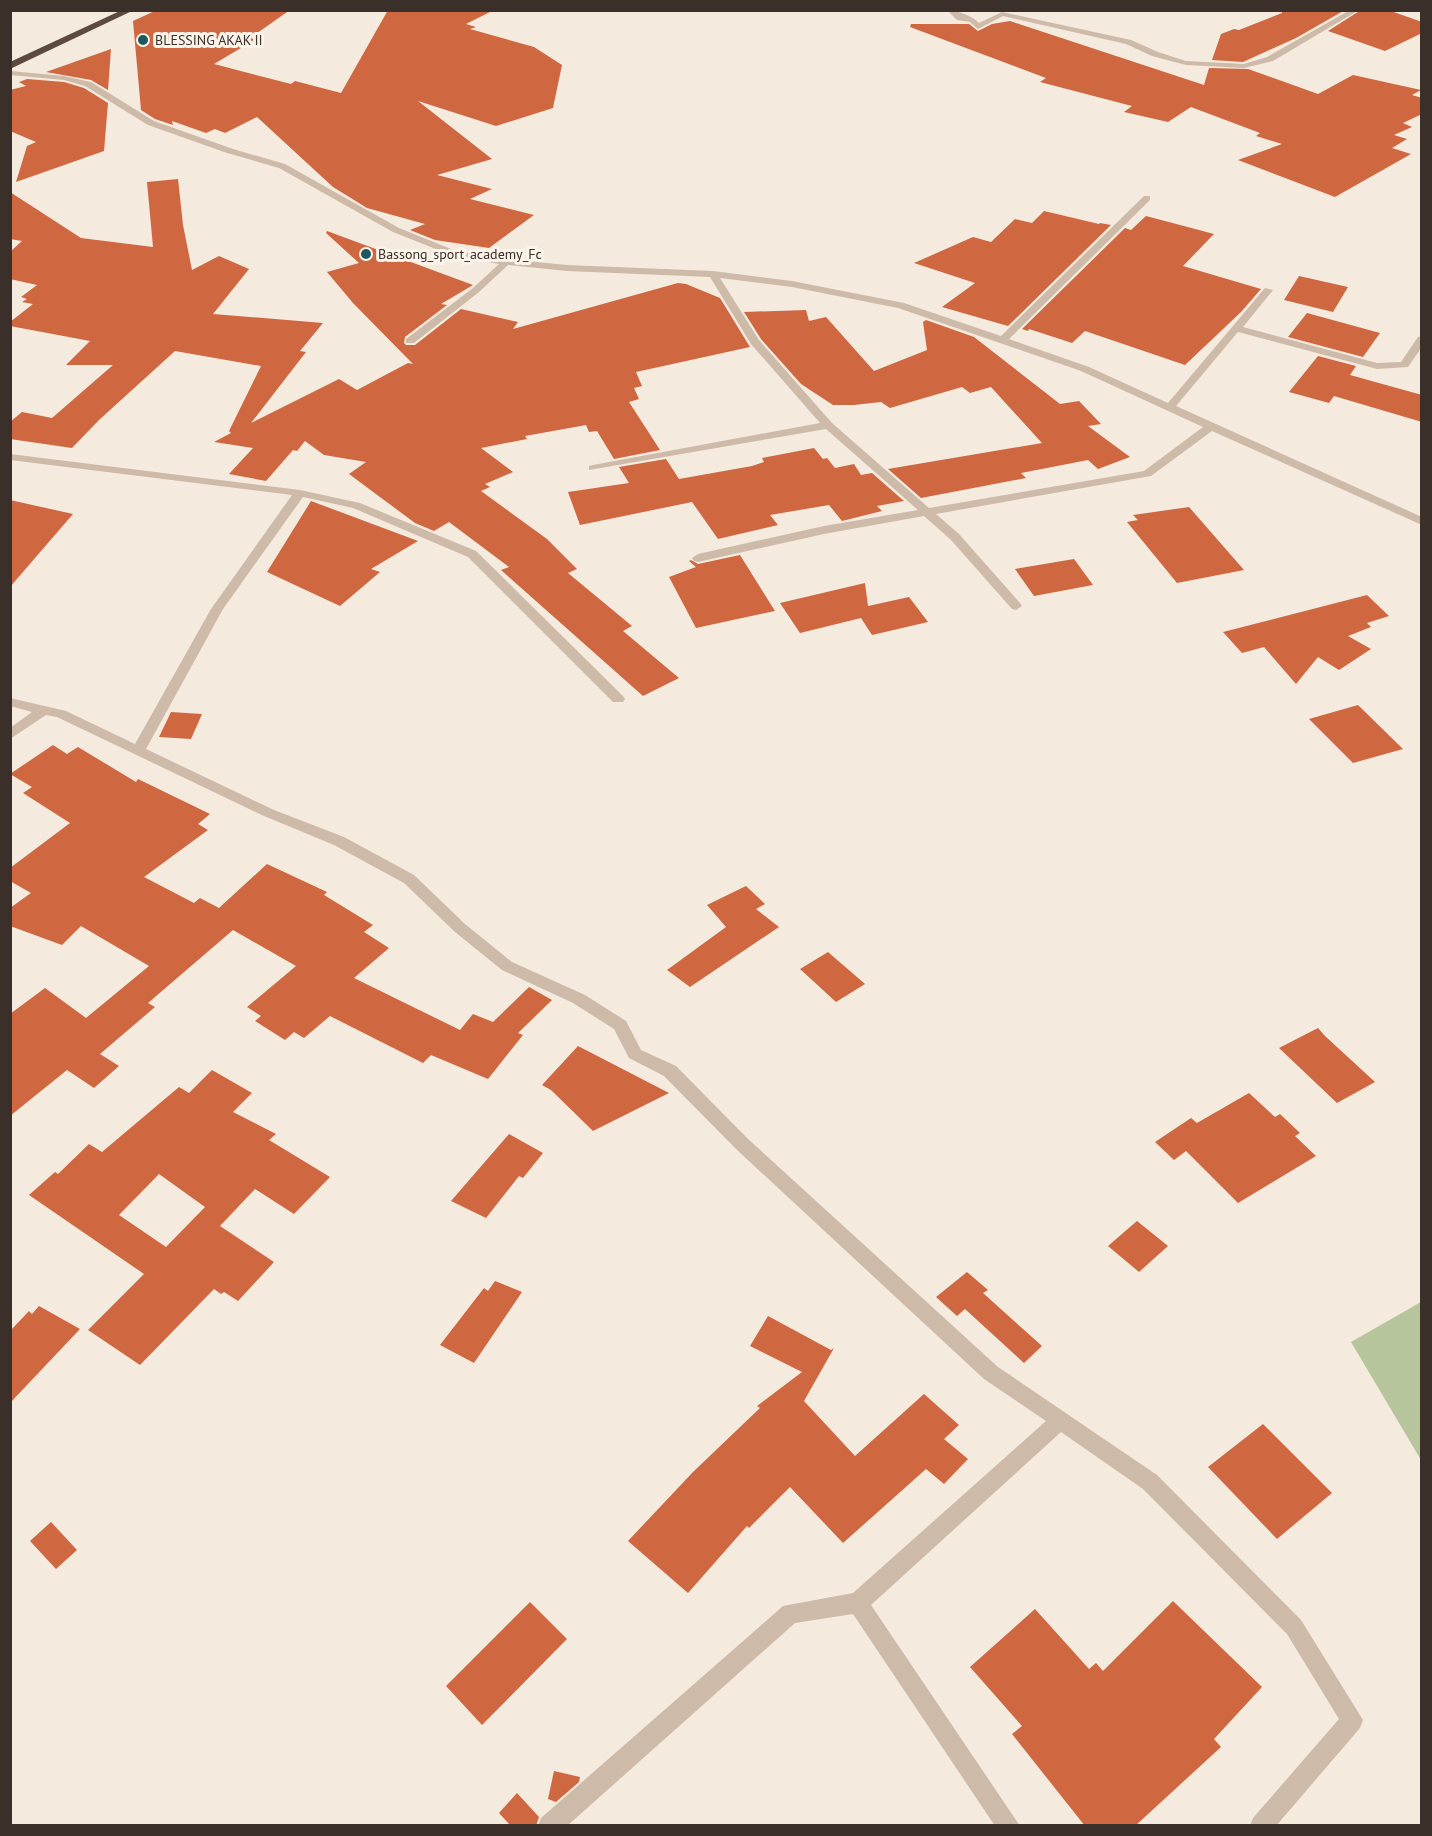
<svg xmlns="http://www.w3.org/2000/svg" width="1432" height="1836" font-family="'PT Sans',sans-serif">
  <rect width="100%" height="100%" fill="#f4eade"/>
  <!-- green -->
  <polygon fill="#b6c59c" points="1421,1302 1421,1460 1351,1342"/>
  <!-- building -->
  <g fill="#cf6741" fill-rule="evenodd">
    <polygon points="157,10 290,10 250,38 256,39 214,64 291,84 295,81 341,93 388,10 494,10 466,24 476,27 470,29 534,47 562,65 553,108 496,126 418,101 492,159 437,175 492,189 470,199 534,215 489,248 435,240 410,230 425,224 367,208 333,187 257,117 225,133 215,129 206,133 172,121 173,125 155,119 141,110 133,21"/>
    <polygon points="1282,10 1345,10 1296,38 1243,62 1212,60 1221,34 1234,29 1239,30 1282,13"/>
    <polygon points="1361,10 1388,10 1422,22 1422,33 1385,51 1328,31"/>
    <polygon points="1010,21 1204,85 1209,68 1248,69 1318,94 1353,75 1421,90 1412,95 1422,98 1422,114 1403,123 1412,127 1394,135 1407,139 1392,148 1411,154 1335,197 1238,160 1282,144 1256,136 1260,133 1191,107 1168,122 1124,112 1132,106 1040,82 1046,78 910,27 911,24 969,24 978,31 992,24"/>
    <polygon points="111,49 108,90 91,80 46,72"/>
    <polygon points="27,79 64,82 84,88 108,103 104,151 16,182 27,146 36,142 10,131 10,90 26,86 19,82"/>
    <polygon points="178,179 183,225 192,270 219,256 249,269 213,314 323,323 300,351 306,352 251,423 339,379 357,390 408,363 413,364 353,303 327,272 359,263 326,233 327,231 473,285 441,304 447,305 405,337 404,343 406,345 415,345 461,309 518,322 513,329 678,283 686,284 720,298 750,347 636,372 642,386 634,388 639,399 629,402 660,450 614,459 597,431 589,432 586,425 525,436 527,439 481,448 513,472 485,484 490,487 481,491 547,539 577,569 568,573 632,626 623,631 679,678 643,696 501,570 509,567 449,522 434,531 415,523 349,474 366,462 324,455 305,441 297,451 293,450 266,481 229,474 253,448 214,442 231,433 229,431 261,366 175,351 99,420 72,448 10,439 10,422 22,412 52,418 113,365 66,365 90,341 10,326 10,322 33,304 22,302 27,299 21,297 37,285 10,279 10,252 22,241 10,239 10,192 81,238 153,247 147,182"/>
    <polygon points="1044,211 1099,224 1100,223 1111,225 1008,326 942,307 975,283 914,263 973,237 991,242 1015,219 1032,223"/>
    <polygon points="1146,216 1214,234 1183,266 1261,289 1241,312 1185,365 1085,331 1072,343 1029,329 1028,331 1022,329 1125,228 1131,230"/>
    <polygon points="1299,276 1348,287 1333,312 1284,300"/>
    <polygon points="806,310 809,321 826,317 874,371 927,350 923,322 926,320 974,337 1060,404 1079,401 1101,424 1088,426 1130,457 1098,469 1088,460 1021,473 1026,478 921,498 888,469 1042,443 991,387 970,393 962,387 890,408 881,402 854,405 833,405 801,384 761,339 744,312"/>
    <polygon points="1307,313 1380,333 1363,357 1288,337"/>
    <polygon points="1318,356 1356,366 1350,375 1422,395 1422,422 1334,396 1329,403 1289,392"/>
    <polygon points="814,448 823,459 827,458 835,468 854,464 861,475 872,473 904,501 877,506 882,511 842,521 829,505 770,515 778,525 718,539 692,502 580,525 568,492 629,483 619,467 666,459 679,479 752,466 764,462 762,458"/>
    <polygon points="10,500 73,514 10,587"/>
    <polygon points="311,501 418,541 371,569 380,572 340,606 267,572"/>
    <polygon points="1189,507 1244,570 1177,583 1127,522 1138,520 1133,515"/>
    <polygon points="740,555 775,611 696,628 669,577 696,567 689,561 691,560 698,564"/>
    <polygon points="1074,559 1093,585 1034,596 1015,569"/>
    <polygon points="865,583 868,606 909,597 928,622 872,635 861,618 800,633 780,603"/>
    <polygon points="1367,595 1389,616 1367,623 1371,627 1348,636 1371,649 1339,670 1318,657 1296,684 1264,647 1242,653 1223,632"/>
    <polygon points="1358,705 1403,749 1353,763 1309,719"/>
    <polygon points="171,712 202,714 191,739 159,737"/>
    <polygon points="53,745 67,754 78,747 136,782 138,779 210,814 198,824 208,830 144,877 194,903 200,898 219,908 267,864 327,892 324,895 373,925 364,932 389,948 354,978 460,1030 473,1014 493,1022 529,987 552,1000 518,1033 523,1035 488,1079 431,1055 423,1063 330,1016 304,1038 294,1032 285,1040 255,1021 261,1016 247,1007 296,966 233,930 148,1003 155,1007 100,1054 119,1066 94,1088 67,1070 10,1116 10,1014 45,988 86,1018 149,966 81,926 62,945 10,926 10,908 31,893 10,881 10,868 70,823 23,793 32,787 10,774"/>
    <polygon points="746,886 765,904 756,909 779,927 690,987 667,970 726,927 707,905"/>
    <polygon points="828,952 865,984 836,1002 800,969"/>
    <polygon points="1318,1028 1325,1036 1375,1082 1337,1103 1279,1048"/>
    <polygon points="578,1046 669,1093 593,1131 551,1090 542,1085"/>
    <path d="M212,1070L252,1093L233,1112L276,1134L269,1140L330,1177L294,1214L255,1189L220,1226L274,1262L238,1301L224,1292L221,1294L214,1289L140,1365L88,1330L144,1274L29,1195L55,1172L58,1174L89,1144L102,1152L179,1087L189,1093ZM159,1174L205,1207L166,1247L119,1215Z"/>
    <polygon points="1249,1093 1275,1117 1280,1114 1300,1133 1295,1136 1316,1156 1238,1203 1186,1151 1174,1160 1155,1142 1191,1118 1197,1123"/>
    <polygon points="509,1134 543,1153 523,1178 519,1176 486,1218 451,1201"/>
    <polygon points="1137,1221 1168,1246 1139,1272 1108,1246"/>
    <polygon points="967,1272 988,1290 983,1293 1042,1346 1024,1363 965,1309 957,1316 936,1297"/>
    <polygon points="495,1281 522,1292 474,1363 440,1345 484,1288 488,1291"/>
    <polygon points="39,1306 80,1329 10,1403 10,1331 29,1311 32,1314"/>
    <polygon points="768,1316 831,1350 834,1348 804,1401 855,1456 924,1394 959,1425 944,1439 968,1459 944,1484 926,1469 843,1543 790,1487 749,1528 747,1526 688,1593 628,1541 693,1472 760,1408 757,1406 802,1372 750,1346"/>
    <polygon points="1263,1424 1332,1493 1277,1539 1208,1467"/>
    <polygon points="51,1522 77,1550 56,1569 30,1541"/>
    <polygon points="1173,1601 1262,1687 1214,1739 1221,1747 1135,1826 1085,1826 1012,1734 1022,1726 970,1667 1035,1609 1089,1669 1096,1663 1103,1671"/>
    <polygon points="530,1602 567,1639 482,1725 446,1686"/>
    <polygon points="554,1771 580,1777 579,1782 556,1802 548,1799"/>
    <polygon points="517,1793 539,1817 536,1826 511,1826 499,1813"/>
  </g>
  <g fill="none" stroke-linecap="round" stroke-linejoin="round">
    <!-- street -->
    <g fill="#cebaa8" fill-rule="evenodd">
      <path d="M947,10C956,10 973,16 979,23L1002,12L1131,40L1158,52L1186,61L1244,64L1267,57L1350,10H1359L1273,61L1244,68L1186,65L1152,56L1126,44L1003,16L978,29L970,22L957,20Z"/>
      <path d="M10,71L64,76L91,82L154,121L233,149L285,164L399,228L456,251L506,259L567,265L713,271L792,281L904,303L1001,336L1144,196H1150V200L1009,339L1089,367L1168,403L1265,288L1273,290L1243,327L1377,363L1401,362L1418,337L1422,336V347L1408,367L1377,369L1238,332L1176,406L1422,517V525L1212,431L1151,476L936,514L959,534L1020,603L1022,606L1016,610L1012,609L951,540L924,516L824,534L698,562L694,561L692,558L698,554L824,526L918,510L826,429L589,470V466L593,465L820,423L751,344L710,277L567,271L508,265L479,292L414,343H406V339L473,288L499,264L451,255L393,232L279,168L227,153L148,125L85,86L64,80L10,75ZM720,278L792,287L898,308L1081,371L1203,427L1144,471L929,508L832,423L759,340Z"/>
      <polygon points="10,454 300,490 360,503 476,551 623,696 625,699 623,702 613,702 468,557 353,508 303,497 223,609 146,749 274,810 344,837 414,875 465,924 512,962 585,995 626,1021 641,1050 676,1066 748,1139 998,1367 1157,1475 1301,1620 1363,1720 1360,1728 1276,1826 1250,1826 1253,1818 1339,1719 1287,1634 1143,1489 1061,1432 871,1605 1020,1826 995,1826 853,1614 795,1623 567,1826 538,1826 541,1818 783,1606 853,1593 1046,1421 984,1379 736,1149 664,1076 629,1058 614,1029 573,1003 502,970 455,932 404,883 334,845 264,816 57,717 46,715 10,739 10,728 32,712 10,706 10,698 66,711 135,744 211,609 292,495 10,460"/>
    </g>
    <!-- highway -->
    <polygon fill="#5c493f" fill-rule="evenodd" points="122,10 134,10 10,69 10,62"/>
  </g>
  <!-- markers -->
  <g fill="#1b595f" stroke="#fbf4eb" stroke-width="2">
    <circle cx="143" cy="40" r="6"/>
    <circle cx="366" cy="254" r="6"/>
  </g>
  <g text-anchor="middle" dominant-baseline="central" stroke-width="6" stroke-linejoin="round" paint-order="stroke">
    <!-- far-poi labels -->
    <g font-size="14" fill="#3a2f29" stroke="#fbf4eb" text-anchor="start">
      <text x="155" y="40">BLESSING AKAK II</text>
      <text x="378" y="254">Bassong_sport_academy_Fc</text>
    </g>
  </g>
  <!-- border -->
  <rect width="1432" height="1836" fill="none" stroke="#3a2f29" stroke-width="24"/>
</svg>
